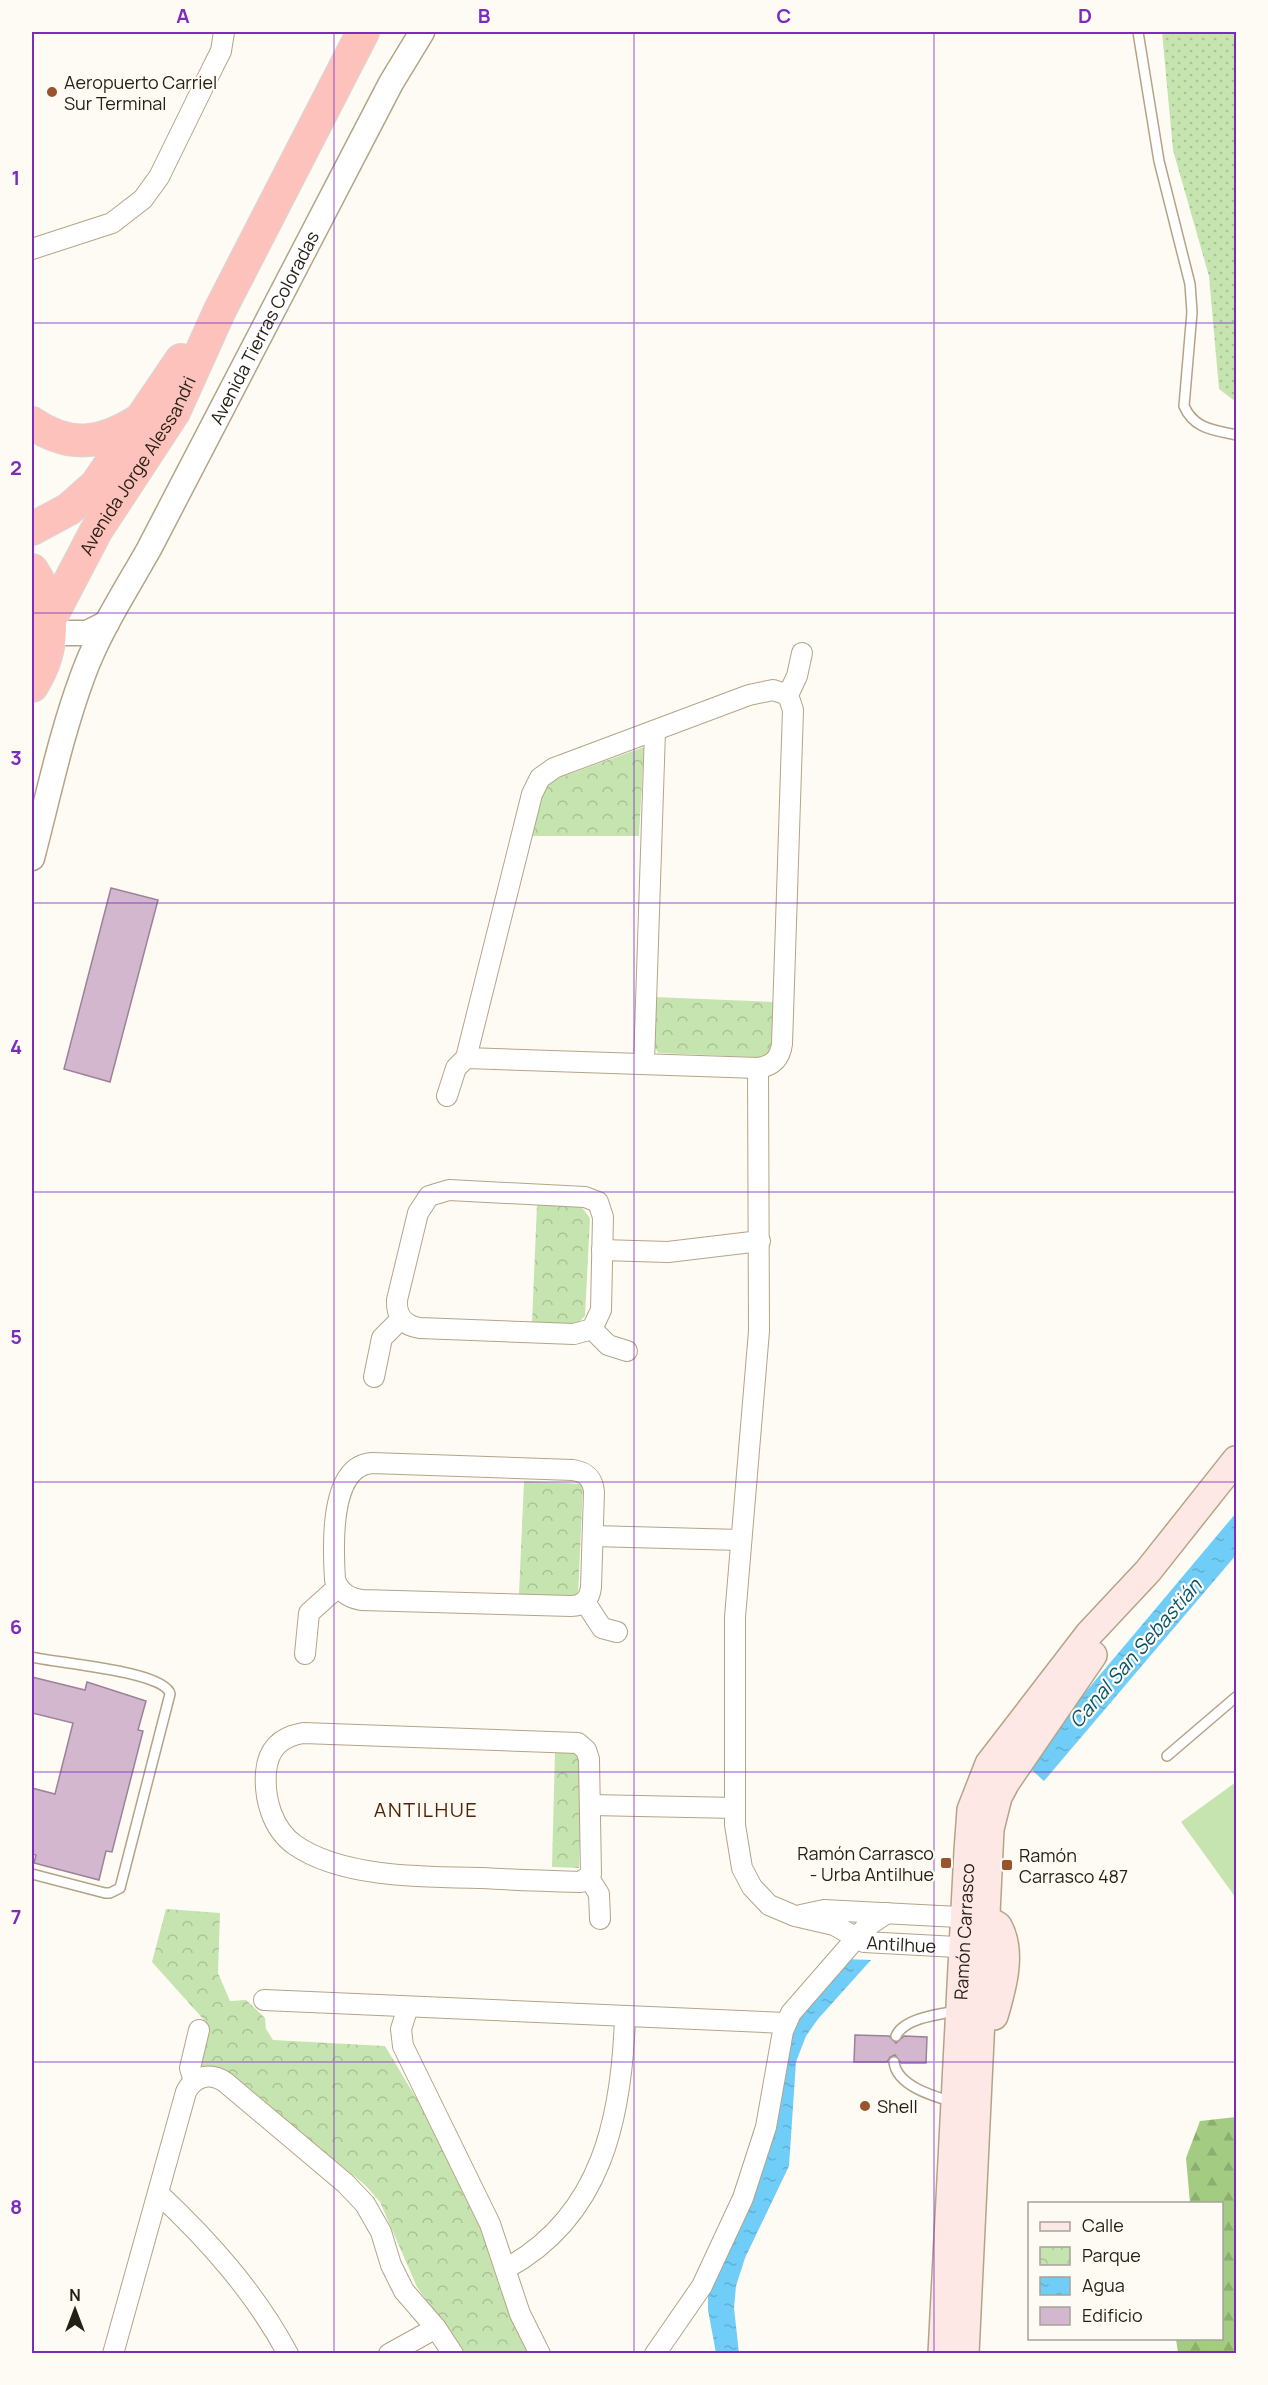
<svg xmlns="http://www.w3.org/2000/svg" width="1268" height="2385" font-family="Manrope,sans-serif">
  <defs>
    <pattern id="grass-dots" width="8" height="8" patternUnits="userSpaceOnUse" patternTransform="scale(1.5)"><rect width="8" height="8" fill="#c6e4af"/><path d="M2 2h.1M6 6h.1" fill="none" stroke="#aac396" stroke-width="1.8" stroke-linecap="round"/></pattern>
    <pattern id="forest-firs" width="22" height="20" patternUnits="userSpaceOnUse" patternTransform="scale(1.5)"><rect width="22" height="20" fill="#a3cb82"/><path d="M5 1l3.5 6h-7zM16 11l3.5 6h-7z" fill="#8cae6f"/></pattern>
    <pattern id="park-crowns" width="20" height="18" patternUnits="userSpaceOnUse" patternTransform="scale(1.5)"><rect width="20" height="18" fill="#c6e4af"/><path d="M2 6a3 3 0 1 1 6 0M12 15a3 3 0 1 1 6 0" fill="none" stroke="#aac396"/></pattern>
    <pattern id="water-ripples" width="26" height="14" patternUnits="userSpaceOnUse" patternTransform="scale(1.5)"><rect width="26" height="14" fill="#6fcdf8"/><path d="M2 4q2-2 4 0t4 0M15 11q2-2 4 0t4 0" fill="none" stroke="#60b0d4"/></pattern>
  </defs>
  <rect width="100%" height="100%" fill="#fefbf5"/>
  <!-- grass -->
  <polygon fill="url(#grass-dots)" points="1162,32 1236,32 1236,402 1219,389 1209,276 1173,150"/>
  <!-- forest -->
  <polygon fill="url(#forest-firs)" points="1236,2117 1236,2353 1178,2353 1176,2339 1222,2338 1222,2204 1190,2203 1186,2158 1200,2121"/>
  <!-- park -->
  <g fill="url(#park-crowns)">
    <polygon points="644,747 639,836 528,836 542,784"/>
    <polygon points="654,997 775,1002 773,1058 658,1053 652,1042"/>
    <polygon points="537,1204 580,1205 590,1218 585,1316 576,1325 532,1323"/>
    <polygon points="524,1481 583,1484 578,1597 519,1594"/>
    <polygon points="555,1751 583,1752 579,1868 552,1867"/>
    <path d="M166,1909L220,1913L218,1973L230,2001L246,2000L265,2018L266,2029L273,2040L385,2046C416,2098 449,2151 472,2207C493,2256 500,2310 533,2353H464L417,2287L380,2202L365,2185L229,2073L199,2065L205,2021L152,1962Z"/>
  </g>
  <!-- garden -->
  <polygon fill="#c6e4af" points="1236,1782 1236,1898 1181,1822"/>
  <!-- water -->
  <g fill="url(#water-ripples)">
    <polygon points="1236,1513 1236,1555 1044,1781 1025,1764"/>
    <polygon points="846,1959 871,1960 818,2019 806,2036 796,2062 789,2166 745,2258 736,2286 734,2308 739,2353 716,2353 708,2310 708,2291 769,2153 783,2060 800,2012"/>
  </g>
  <!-- building -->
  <g fill="#d2b7cf" stroke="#9c8299" stroke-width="1.5">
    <polygon points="111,888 158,900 110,1082 64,1069"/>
    <polygon points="32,1677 85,1690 87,1682 146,1701 138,1730 143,1731 112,1852 106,1851 99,1880 34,1863 36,1855 32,1854 32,1788 55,1794 73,1723 32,1713"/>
    <polygon points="855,2035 889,2036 896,2043 904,2036 927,2037 926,2063 901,2063 895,2055 890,2057 887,2062 854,2062"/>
  </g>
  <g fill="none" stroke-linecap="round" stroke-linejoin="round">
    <defs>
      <g id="service">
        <path d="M1138,32L1159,161L1190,284L1192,312L1184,406C1194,429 1214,430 1236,435"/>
        <path d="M32,1657C55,1663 165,1671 170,1694L120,1888L110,1893H105L32,1874"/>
        <polyline points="1167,1756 1236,1697"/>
        <path d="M896,2036C904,2018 940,2014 957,2011"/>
        <path d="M894,2062C897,2086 933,2096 953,2102"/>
      </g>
      <g id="minor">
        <polyline points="32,249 112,223 143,199 159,177 208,77 221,51 224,32"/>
        <polyline points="788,695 797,676 802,653"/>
        <polyline points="644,1063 655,731"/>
        <path id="s1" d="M758,1068L759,1331L735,1617V1825L742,1868L752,1887L769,1905L795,1916L834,1925L864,1942L975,1948"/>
        <path d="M447,1096L456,1068L466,1058L532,794L540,778L554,768L749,695L773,690L788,695L793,710L782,1044C780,1059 772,1066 758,1068L466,1058"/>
        <path d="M449,1190L585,1197L598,1202L603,1217L601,1310L592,1329L574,1334L420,1328C404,1326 396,1316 397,1300L418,1213L429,1196Z"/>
        <polyline points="602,1250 668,1252 760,1241"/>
        <polyline points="592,1329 608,1345 627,1351"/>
        <polyline points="374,1377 382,1338 401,1319"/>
        <path d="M372,1463L573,1470C586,1472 593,1479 594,1492L591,1587C590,1599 583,1606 571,1606L362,1600C348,1598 340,1592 335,1580C333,1548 329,1466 372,1463Z"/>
        <polyline points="593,1536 740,1540"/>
        <polyline points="585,1602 602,1628 617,1632"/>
        <polyline points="305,1654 309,1613 338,1587"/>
        <path d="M303,1733L578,1743L586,1750L589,1759L591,1874L581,1882C548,1881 515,1880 481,1878C426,1877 342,1878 295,1845C272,1829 264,1798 266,1772C268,1749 280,1737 303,1733Z"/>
        <polyline points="591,1805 735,1808"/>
        <polyline points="589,1878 599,1894 600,1919"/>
        <polyline points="801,1915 824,1910 978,1918"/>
        <polyline points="264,2000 786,2023"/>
        <polyline points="408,2007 401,2029 403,2046 490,2224 520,2314 540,2354"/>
        <polyline points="194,2081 190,2068 199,2030"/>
        <path d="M158,2193C208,2240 255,2292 288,2354"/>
        <path d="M507,2268C602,2216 622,2117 625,2016"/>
        <path d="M113,2354L186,2092C194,2076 210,2072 225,2082L345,2183L365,2204L381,2232L391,2265L404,2291L436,2328L453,2354"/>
        <polyline points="389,2354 436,2328"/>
        <polyline points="655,2354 702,2286 743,2198 766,2127 783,2031 791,2013 865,1928 887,1913"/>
      </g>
      <g id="tertiary">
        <polyline points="51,633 87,633 107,623"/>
        <path id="s2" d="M32,858C48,797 61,734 83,675C99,631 126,590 149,549L391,83L422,32"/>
      </g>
      <g id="secondary">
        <path d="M986,1919L998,1926C1013,1952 1002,1989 994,2016"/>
        <path id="s3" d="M942,2354L968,1851L971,1810L989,1764L1089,1634L1148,1571L1236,1460"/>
        <polyline points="965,2354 990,1829 998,1797 1006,1782 1093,1655"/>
      </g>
      <g id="trunk">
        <path d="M32,423C70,449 101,444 138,421"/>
        <polyline points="32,529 69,509 96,485 181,360"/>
        <path d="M32,570C57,607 55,650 32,686"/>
        <path id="s4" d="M50,619L96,531L174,412L220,310L363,32"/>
      </g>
    </defs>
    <!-- service casing -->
    <use href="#service" stroke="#b4a487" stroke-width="12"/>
    <!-- minor casing -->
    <use href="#minor" stroke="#b4a487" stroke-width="22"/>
    <!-- tertiary casing -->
    <use href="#tertiary" stroke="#b4a487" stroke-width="27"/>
    <!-- secondary casing -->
    <use href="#secondary" stroke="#b4a487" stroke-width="30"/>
    <!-- trunk casing -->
    <use href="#trunk" stroke="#d8d7d5" stroke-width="34"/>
    <!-- service -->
    <use href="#service" stroke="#fff" stroke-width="9"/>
    <!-- minor -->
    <use href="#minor" stroke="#fff" stroke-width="20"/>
    <!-- tertiary -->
    <use href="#tertiary" stroke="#fff" stroke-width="24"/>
    <!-- secondary -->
    <use href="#secondary" stroke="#fee8e6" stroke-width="27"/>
    <!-- trunk -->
    <use href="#trunk" stroke="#fec2bc" stroke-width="32"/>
  </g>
  <!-- grid -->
  <path fill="none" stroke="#7b2cbf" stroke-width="1.5" stroke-opacity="0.55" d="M334,32V2354M634,32V2354M934,32V2354M32,323H1236M32,613H1236M32,903H1236M32,1192H1236M32,1482H1236M32,1772H1236M32,2062H1236"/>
  <!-- markers -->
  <g fill="#9a542b" stroke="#fefbf5" stroke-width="2">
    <circle cx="52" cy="92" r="6"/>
    <rect x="940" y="1857" width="12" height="12" rx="3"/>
    <rect x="1001" y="1859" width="12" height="12" rx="3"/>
    <circle cx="865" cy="2106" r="6"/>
  </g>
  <g text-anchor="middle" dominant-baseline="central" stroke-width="4.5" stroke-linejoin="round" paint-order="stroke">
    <!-- poi labels -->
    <g font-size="18" fill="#251f14" stroke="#fefbf5" text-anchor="start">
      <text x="64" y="82">Aeropuerto Carriel<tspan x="64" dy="21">Sur Terminal</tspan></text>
      <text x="934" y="1853" text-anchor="end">Ramón Carrasco<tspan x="934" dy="21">- Urba Antilhue</tspan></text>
      <text x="1019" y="1855">Ramón<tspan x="1019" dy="21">Carrasco 487</tspan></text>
      <text x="877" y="2106">Shell</text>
    </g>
    <!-- street labels -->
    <g font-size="18" fill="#251f14" stroke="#fefbf5">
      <text stroke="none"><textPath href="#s2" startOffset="582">Avenida Tierras Coloradas</textPath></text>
      <text stroke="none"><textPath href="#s4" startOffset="177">Avenida Jorge Alessandri</textPath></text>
      <text stroke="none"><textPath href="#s3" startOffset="423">Ramón Carrasco</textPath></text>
      <text stroke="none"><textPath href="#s1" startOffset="988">Antilhue</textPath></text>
    </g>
    <!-- water labels -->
    <g font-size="20" font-style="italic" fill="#055672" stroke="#fefbf5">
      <text transform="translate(1135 1653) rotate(-49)">Canal San Sebastián</text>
    </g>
    <!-- neighbourhood labels -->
    <g font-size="20" letter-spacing="1.5" fill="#512305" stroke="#fefbf5">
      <text x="426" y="1809">ANTILHUE</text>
    </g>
  </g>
  <!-- border -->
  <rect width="1268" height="2385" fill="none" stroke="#fefbf5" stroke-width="66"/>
  <!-- legend -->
  <rect x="1028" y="2202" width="195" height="138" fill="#fefbf5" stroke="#a7a39b" stroke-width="1.5"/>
  <rect x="1040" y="2222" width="30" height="9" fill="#fee8e6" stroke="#a7a39b" stroke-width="1.5"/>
  <text x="1082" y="2232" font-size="18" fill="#251f14">Calle</text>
  <rect x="1040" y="2247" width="30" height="18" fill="url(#park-crowns)" stroke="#a7a39b" stroke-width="1.5"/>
  <text x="1082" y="2262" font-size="18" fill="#251f14">Parque</text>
  <rect x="1040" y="2277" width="30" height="18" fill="url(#water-ripples)" stroke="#a7a39b" stroke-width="1.5"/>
  <text x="1082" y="2292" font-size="18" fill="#251f14">Agua</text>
  <rect x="1040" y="2307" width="30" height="18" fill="#d2b7cf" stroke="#a7a39b" stroke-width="1.5"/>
  <text x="1082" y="2322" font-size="18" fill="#251f14">Edificio</text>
  <!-- north arrow -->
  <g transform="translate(75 2310)" stroke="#fefbf5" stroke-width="4.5" paint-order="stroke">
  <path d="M0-4.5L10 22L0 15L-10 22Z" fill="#251f14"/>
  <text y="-9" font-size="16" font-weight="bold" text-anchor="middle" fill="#251f14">N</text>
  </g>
  <rect x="33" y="33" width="1202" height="2319" fill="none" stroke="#7b2cbf" stroke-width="2"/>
  <g font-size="20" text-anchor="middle" font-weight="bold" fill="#7b2cbf">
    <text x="183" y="23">A</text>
    <text x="484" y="23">B</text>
    <text x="784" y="23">C</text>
    <text x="1085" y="23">D</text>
    <text x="16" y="185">1</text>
    <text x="16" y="475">2</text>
    <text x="16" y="765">3</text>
    <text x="16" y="1054">4</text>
    <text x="16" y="1344">5</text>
    <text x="16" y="1634">6</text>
    <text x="16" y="1924">7</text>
    <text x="16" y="2214">8</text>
  </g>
</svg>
